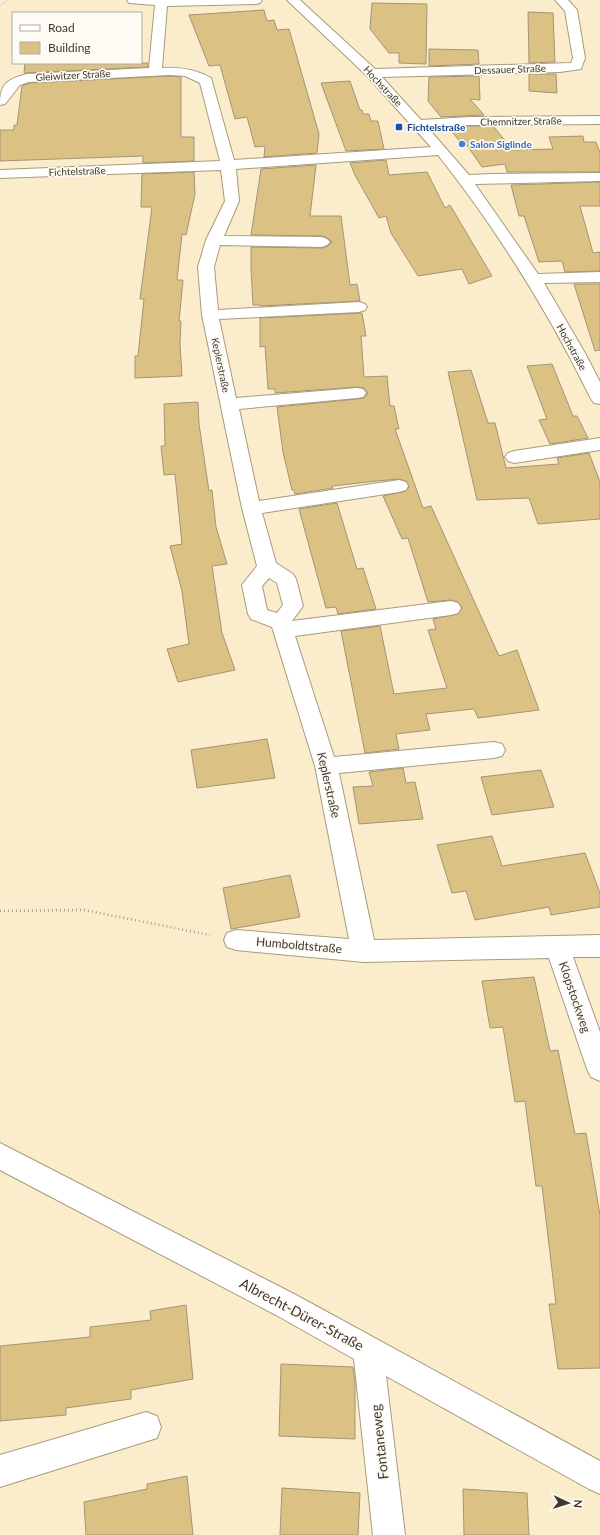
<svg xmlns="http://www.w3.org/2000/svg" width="600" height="1535" font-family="Lato,sans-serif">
  <rect width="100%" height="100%" fill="#fbedcc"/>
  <!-- building -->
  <g fill="#dbc183" stroke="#a29576">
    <polygon points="372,3 427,4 426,64 399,63 399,53 389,53 370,29"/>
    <polygon points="264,10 267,21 274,20 277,30 289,29 319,134 317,153 264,157 265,146 255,147 247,117 235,119 220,65 209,66 189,15"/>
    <polygon points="528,12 553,13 555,62 529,63"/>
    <polygon points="429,49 478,50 479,64 429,66"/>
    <polygon points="25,63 148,63 148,67 24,73"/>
    <polygon points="529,74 556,74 557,93 529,91"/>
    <polygon points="170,76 181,77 181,137 194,137 194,161 143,163 143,156 0,161 0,130 14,130 14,125 17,125 22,86 29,83"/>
    <polygon points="479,76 480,100 470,99 484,115 441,117 428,101 429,77"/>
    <polygon points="350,81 360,110 362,110 363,114 369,114 371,121 378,121 384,149 346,151 321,83"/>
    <polygon points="470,126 493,126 513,150 553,149 549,137 583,136 584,142 596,142 600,153 600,172 507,172 505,164 482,167 466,144 462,144 449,128"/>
    <polygon points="386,160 389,175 427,172 445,208 450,205 492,276 469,284 462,269 418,276 391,233 386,216 379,218 355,175 350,163"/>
    <polygon points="316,165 310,216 341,216 350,285 357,284 360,301 260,306 260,305 253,305 251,269 251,247 322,248 328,246 332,242 328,238 322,236 251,235 261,169"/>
    <polygon points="194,172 195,194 186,235 182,234 177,280 183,280 179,321 181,321 180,344 182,376 135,378 135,356 138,356 144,299 140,299 152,207 141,207 142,174"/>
    <polygon points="600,182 600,206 580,206 593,253 600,252 600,271 565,272 562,261 539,262 524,216 519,216 511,185"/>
    <polygon points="574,284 600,284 600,350 595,351"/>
    <polygon points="362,313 366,336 361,336 364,377 387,376 390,406 394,406 399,429 395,429 423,508 431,506 499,656 517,650 539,710 478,718 474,709 426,714 430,730 396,734 399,749 365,753 341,631 380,626 394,694 447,688 428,630 436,629 433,619 458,614 462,607 458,602 451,600 428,602 408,538 402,539 383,496 406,491 409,487 406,481 399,479 377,481 332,486 333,488 295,494 294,490 292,490 283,452 277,407 357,399 364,398 368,393 364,388 357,387 275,393 275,389 268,389 265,346 260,347 260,318"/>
    <polygon points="552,364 573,416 577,416 588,438 550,444 539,420 547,419 527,366"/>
    <polygon points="471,370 488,423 495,423 506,468 559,464 557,458 589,453 600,482 600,519 538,524 529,498 477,500 448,372"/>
    <polygon points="198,402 199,424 209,491 212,490 216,527 227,564 212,566 222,633 235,670 178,682 167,649 189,644 182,591 170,546 182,544 175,474 164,475 161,446 165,446 164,404"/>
    <polygon points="337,503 357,569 363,568 376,609 338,614 336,607 326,608 299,509"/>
    <polygon points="267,739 275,778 197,788 191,750"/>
    <polygon points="403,768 406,783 415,782 423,819 359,824 353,787 373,786 369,772"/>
    <polygon points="541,770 554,807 492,815 481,777"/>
    <polygon points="492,836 502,866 585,853 600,893 600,907 551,915 549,907 475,920 466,891 452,893 437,845"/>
    <polygon points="290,875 300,917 231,929 223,888"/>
    <polygon points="534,977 550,1051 558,1050 575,1134 586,1133 600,1215 600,1368 558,1369 549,1304 556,1304 542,1186 536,1186 525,1101 515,1102 503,1027 490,1028 482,981"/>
    <polygon points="186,1305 193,1379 131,1390 131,1399 66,1408 66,1415 0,1421 0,1346 90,1337 90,1327 151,1320 150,1311"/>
    <polygon points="281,1364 353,1367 355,1383 355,1439 279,1436"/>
    <polygon points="187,1476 193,1535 86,1535 84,1502 147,1489 147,1484"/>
    <polygon points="282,1488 360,1493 358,1535 280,1535"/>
    <polygon points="463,1489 527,1493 529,1535 464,1535"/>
  </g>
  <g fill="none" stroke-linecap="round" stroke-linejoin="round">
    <defs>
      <g id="minor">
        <path d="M127,0H262L260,3L256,4L167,6L162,68C180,67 195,69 211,78L234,160L431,147L367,76L287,0H300L375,69L571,63L573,58L565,11L555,0H568L577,10L585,58L581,69L560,72L382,77L421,120L470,117L600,116V124L470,125L428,128L469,175L491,174L600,173V181L475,184L538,274L600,272V282L544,283L585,353L600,382V404L594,403L591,399C549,313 498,231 438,155L236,169L239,201L224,236L322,237L327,239L330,242L327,245L322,247L220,245L214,267L218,310L359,302L365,304L367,307L365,310L359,312L219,319L236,398L357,388L363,389L366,393L363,397L357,398L239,409L259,501L399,480L406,482L408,486L406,490L399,492L262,513L276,563L293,574L296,579L303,606L292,621L451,601L458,603L461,608L458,613L451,615L295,636L334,757L494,742L502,744L505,750L502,756L494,758L339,773L374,940L600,935V957H573L600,1032V1081L591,1077L587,1069L549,958L364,962L236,950L227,947L224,940L227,933L236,930L349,939L315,766L272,627L251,619L248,614L242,585L257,566L242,508L202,315L198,267L206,240L225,201L221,170L0,178V170L220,161L200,83L185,76L170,75L29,82L20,85L5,104L0,105C0,84 7,79 27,74L149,68L155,5L129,3ZM269,578L277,583L283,605L277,613L267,610L262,586Z"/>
        <polygon points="600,438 600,450 514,463 508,461 505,457 508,453 514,451"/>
        <polygon points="0,1143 296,1295 600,1461 600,1494 589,1489 386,1376 405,1535 373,1535 354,1359 276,1315 0,1170"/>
        <polygon points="146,1412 157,1416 161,1427 157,1438 0,1487 0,1455"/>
      </g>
    </defs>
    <!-- minor casing -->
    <use href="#minor" stroke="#a89b7c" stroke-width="2"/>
    <!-- path-far1 -->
    <polyline stroke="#aba088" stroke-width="1.5" stroke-dasharray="0.5 2" stroke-linecap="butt" points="0,6 8,0"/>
    <!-- path -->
    <polyline stroke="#aba088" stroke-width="2.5" stroke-dasharray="1 3" stroke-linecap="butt" points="0,911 84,910 210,935"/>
    <!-- minor -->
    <use href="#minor" fill="#fff" fill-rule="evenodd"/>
  </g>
  <!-- markers -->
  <rect fill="#1a4fb4" stroke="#fefbf5" stroke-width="1.5" x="395" y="123" width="8" height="8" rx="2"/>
  <circle fill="#3f7fe0" stroke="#fefbf5" stroke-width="1.5" cx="462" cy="144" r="4"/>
  <g text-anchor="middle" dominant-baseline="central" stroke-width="3.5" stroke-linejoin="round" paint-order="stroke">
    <!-- far-street labels -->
    <g font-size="10" fill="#3f392c" stroke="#fefbf5">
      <text transform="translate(510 69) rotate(-2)">Dessauer Straße</text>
      <text transform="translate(73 75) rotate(-3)">Gleiwitzer Straße</text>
      <text transform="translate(383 86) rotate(47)">Hochstraße</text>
      <text transform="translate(521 121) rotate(-1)">Chemnitzer Straße</text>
      <text transform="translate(77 171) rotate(-2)">Fichtelstraße</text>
      <text transform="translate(572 347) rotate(61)">Hochstraße</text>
      <text transform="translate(221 365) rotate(78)">Keplerstraße</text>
    </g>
    <!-- far-transit labels -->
    <g font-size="10" font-weight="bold" fill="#164399" stroke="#fefbf5" text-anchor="start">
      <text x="407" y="127">Fichtelstraße</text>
    </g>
    <!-- far-shop labels -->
    <g font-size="10" font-weight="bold" fill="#366cbe" stroke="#fefbf5" text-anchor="start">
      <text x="470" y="144">Salon Siglinde</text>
    </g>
    <!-- street labels -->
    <g font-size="12" fill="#3f392c" stroke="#fefbf5">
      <text transform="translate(329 785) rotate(77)">Keplerstraße</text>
      <text transform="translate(299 945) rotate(5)">Humboldtstraße</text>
      <text transform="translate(575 997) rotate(71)">Klopstockweg</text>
    </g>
    <!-- near-street labels -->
    <g font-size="14" fill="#3f392c" stroke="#fefbf5">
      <text transform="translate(302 1314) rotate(28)">Albrecht-Dürer-Straße</text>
      <text transform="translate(379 1442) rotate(-96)">Fontaneweg</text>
    </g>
  </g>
  <!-- legend -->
  <rect x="12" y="12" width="130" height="52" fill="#fefbf5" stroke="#b2ada5"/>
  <rect x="20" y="25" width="20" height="6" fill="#ffffff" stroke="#b2ada5"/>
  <text x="48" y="32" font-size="12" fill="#3f392c">Road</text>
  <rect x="20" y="42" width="20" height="12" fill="#dbc183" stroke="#b2ada5"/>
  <text x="48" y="52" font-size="12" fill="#3f392c">Building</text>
  <!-- north arrow -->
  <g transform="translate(568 1503) rotate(94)" stroke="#fefbf5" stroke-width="3" paint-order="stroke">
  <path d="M0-3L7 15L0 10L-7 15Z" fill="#3f392c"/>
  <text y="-6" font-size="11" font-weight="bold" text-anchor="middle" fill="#3f392c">N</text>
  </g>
</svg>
